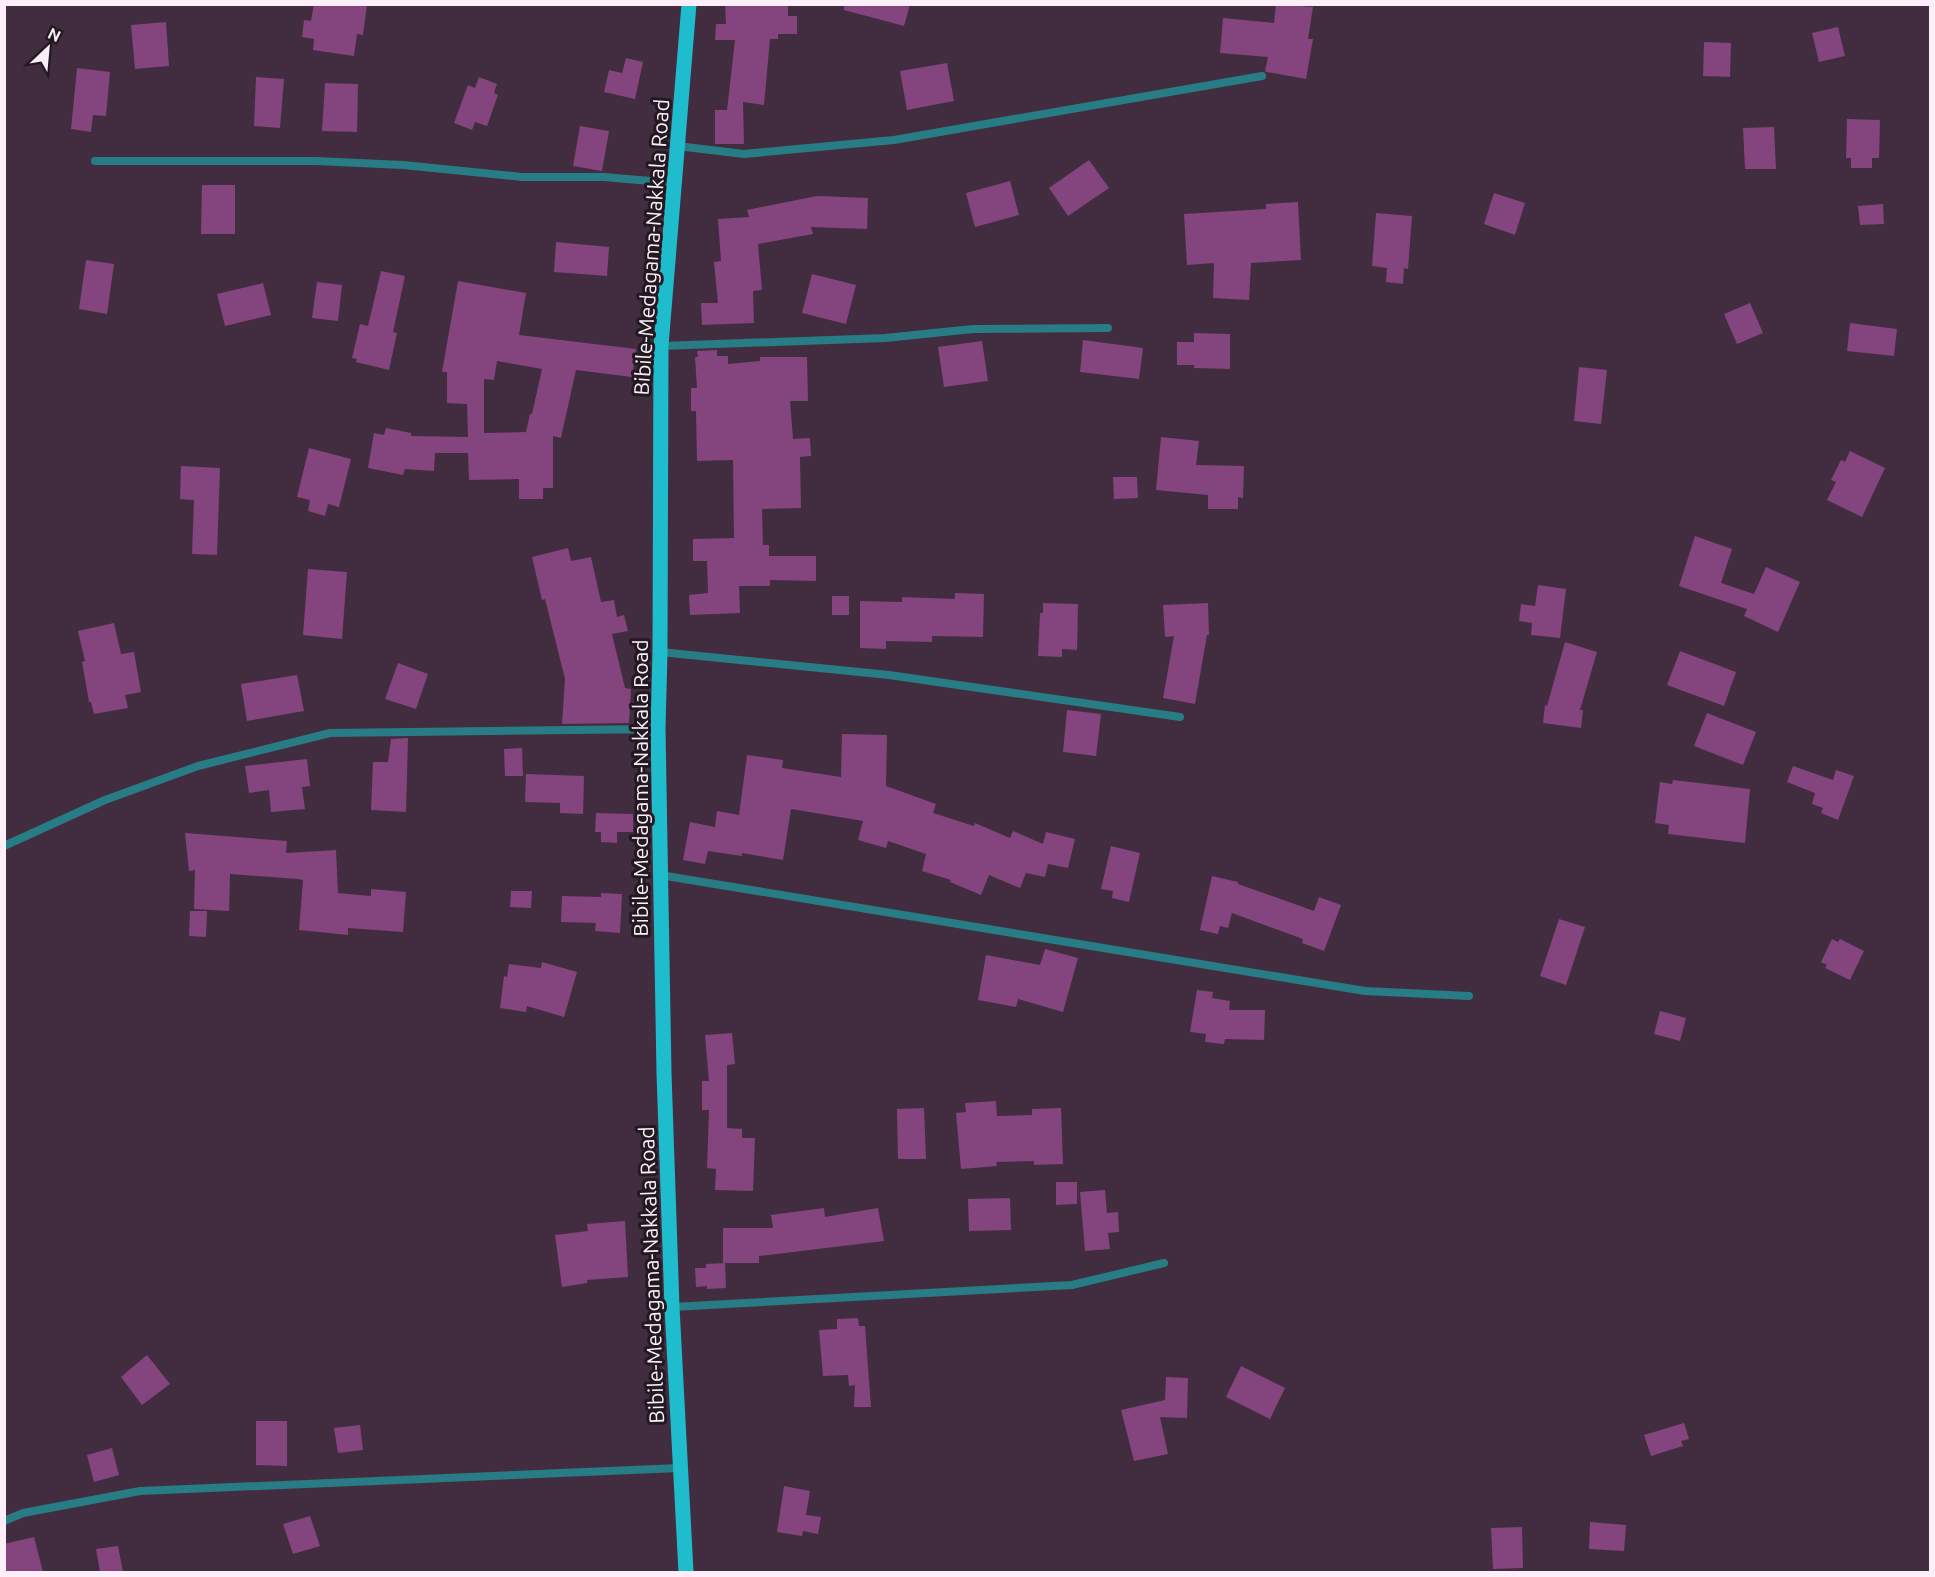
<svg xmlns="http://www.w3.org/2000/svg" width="1935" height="1577" font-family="Ubuntu,sans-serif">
  <rect width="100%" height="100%" fill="#412d3f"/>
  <!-- building -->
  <g fill="#84447e" fill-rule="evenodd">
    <polygon points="314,4 367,4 363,35 357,34 354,56 313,50 314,39 302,37 304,20 311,21"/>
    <polygon points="725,4 788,4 788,16 797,16 797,34 778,34 778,39 770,39 764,105 743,102 744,144 715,144 715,110 727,110 735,40 715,40 716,24 726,24"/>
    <polygon points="844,4 910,4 904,26 844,10"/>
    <polygon points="1276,4 1313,7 1308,39 1313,39 1306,79 1267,72 1265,71 1268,57 1220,53 1223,18 1274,23"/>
    <polygon points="166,22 169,66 135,69 131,25"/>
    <polygon points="1838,27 1845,56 1819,62 1812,33"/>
    <polygon points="1704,42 1731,43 1730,77 1703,76"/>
    <polygon points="626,58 643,62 635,99 604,92 609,70 622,73"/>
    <polygon points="947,63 954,101 907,110 900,71"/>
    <polygon points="77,68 110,72 106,116 93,115 91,132 71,129"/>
    <polygon points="256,77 284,79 280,128 254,126"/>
    <polygon points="479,77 497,84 494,93 498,95 487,126 475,122 472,130 454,123 468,85 475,88"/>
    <polygon points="325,83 358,84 357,132 322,131"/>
    <polygon points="1847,119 1880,120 1879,158 1872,158 1872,168 1851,168 1851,158 1846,158"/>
    <polygon points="580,126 609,131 602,171 573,166"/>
    <polygon points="1774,127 1776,169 1745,169 1743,128"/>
    <polygon points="1089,160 1109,188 1068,216 1049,188"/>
    <polygon points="1010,181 1019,215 975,227 966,193"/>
    <polygon points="202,185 235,185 235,234 201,234"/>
    <polygon points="1494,193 1525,203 1515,235 1484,224"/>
    <polygon points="817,196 868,198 867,229 811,227 813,234 758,244 762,290 753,291 754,323 702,325 701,303 718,303 714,262 721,261 718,219 749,217 747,210"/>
    <polygon points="1298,202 1301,260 1251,263 1249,300 1213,298 1214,263 1187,265 1184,214 1266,209 1266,204"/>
    <polygon points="1883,204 1884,224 1860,225 1858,206"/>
    <polygon points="1376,213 1412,216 1408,269 1404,268 1403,284 1386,282 1387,268 1372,266"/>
    <polygon points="556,242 609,247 607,276 554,272"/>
    <polygon points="86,260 114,264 107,314 79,309"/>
    <polygon points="381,271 405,276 393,332 397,333 389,370 356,362 357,359 352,358 360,324 368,326"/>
    <polygon points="812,274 856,285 846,324 802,313"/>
    <path d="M458,281L526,293L519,335L636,349L632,377L576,370L561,438L553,436V488H543V499H519V479L469,480L468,453H435L434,471L405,469L403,475L368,468L374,433L384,435L386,428L411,433V436L468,437L467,404L447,403V372H442ZM497,361L542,369L532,414H530L526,432L484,433V379L494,380Z"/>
    <polygon points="317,282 342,285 338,321 312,318"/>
    <polygon points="263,283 271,315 225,326 217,294"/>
    <polygon points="1750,303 1763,333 1737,344 1724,314"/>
    <polygon points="1850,323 1897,329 1894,356 1847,351"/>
    <polygon points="1194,333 1230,334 1230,369 1194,368 1194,365 1177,365 1177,342 1194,342"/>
    <polygon points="1083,340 1143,348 1139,379 1080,372"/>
    <polygon points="982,341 988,381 944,387 938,347"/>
    <polygon points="717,350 717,356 728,356 728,364 760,361 760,357 807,357 808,401 790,401 793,439 810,438 811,456 800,457 801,508 762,509 763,545 769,545 769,556 816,556 816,581 770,580 770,586 739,586 740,613 690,615 689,595 708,593 707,561 693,561 693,539 734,538 733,460 697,461 696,411 691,411 691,388 697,388 695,357 698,357 697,351"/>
    <polygon points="1579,367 1607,370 1601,424 1574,421"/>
    <polygon points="1161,437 1199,441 1196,465 1244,466 1243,498 1238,497 1238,509 1208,509 1208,495 1156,490"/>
    <polygon points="309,448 351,459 339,507 328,504 325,516 308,511 310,500 297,497"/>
    <polygon points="1850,451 1885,468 1862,517 1827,500 1836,482 1831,480 1841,460 1845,462"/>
    <polygon points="181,466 220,468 217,555 192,554 194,500 180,499"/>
    <polygon points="1113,477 1137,477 1138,498 1114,499"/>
    <polygon points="1695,536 1732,549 1721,583 1754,594 1766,567 1800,582 1778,632 1744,616 1747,609 1679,586"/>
    <polygon points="568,548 571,561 591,557 601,602 614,600 617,617 624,615 628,631 612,634 625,688 631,689 629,723 562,724 565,679 545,599 542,600 532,557"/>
    <polygon points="308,569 347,572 342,639 303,635"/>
    <polygon points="1538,585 1566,589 1560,638 1531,635 1532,623 1519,621 1521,604 1535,606"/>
    <polygon points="955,593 984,594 983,637 932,636 932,642 886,641 886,649 860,648 860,601 902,602 902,597 955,599"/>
    <rect x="832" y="596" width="17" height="19"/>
    <polygon points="1043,603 1078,604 1077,650 1062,649 1062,657 1038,656 1040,613 1043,613"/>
    <polygon points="1208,603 1209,635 1207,635 1195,704 1163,698 1174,636 1165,637 1163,605"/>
    <polygon points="114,623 121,654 134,652 141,692 125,695 128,708 94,714 91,702 89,702 82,662 85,661 78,631"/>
    <polygon points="1565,642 1597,652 1580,710 1583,710 1581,728 1543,723 1545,705 1547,706"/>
    <polygon points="1680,651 1736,672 1724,706 1667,685"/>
    <polygon points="398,663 428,674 416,709 385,699"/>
    <polygon points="297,675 304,711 247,721 241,684"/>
    <polygon points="1067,710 1101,714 1096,756 1063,752"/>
    <polygon points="1707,713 1756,732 1743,765 1694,746"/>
    <polygon points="842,734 887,735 886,786 936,804 933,813 974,826 975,823 1010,838 1013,831 1043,844 1046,832 1075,839 1068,868 1048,864 1045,877 1026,873 1020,888 989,875 981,895 950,882 951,880 922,871 926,854 888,841 886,848 858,840 863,821 791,809 783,860 742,853 742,856 708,851 705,864 683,860 690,822 715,827 717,811 739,815 747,755 783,760 782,768 841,777"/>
    <polygon points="408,738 406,812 371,810 373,762 388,762 391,739"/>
    <polygon points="522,748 523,776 505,776 504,749"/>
    <polygon points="307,759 310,786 302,787 305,809 271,812 269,790 249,793 245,766"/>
    <polygon points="1793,766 1833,780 1836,770 1854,776 1838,820 1821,813 1823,808 1812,804 1815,793 1787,782"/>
    <polygon points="526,774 584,776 583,814 560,813 560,803 525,802"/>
    <polygon points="1673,780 1750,789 1745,843 1668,834 1669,825 1655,823 1660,782 1672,784"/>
    <polygon points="596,813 633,814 633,832 617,832 617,843 601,842 601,832 595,832"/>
    <polygon points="185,833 287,841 286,853 336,850 338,893 371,896 371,889 406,892 403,932 348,928 348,935 299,930 303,880 298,879 230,874 229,911 194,909 195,870 189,871"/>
    <polygon points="1111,846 1140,853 1129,902 1112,898 1113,891 1101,889"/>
    <polygon points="1212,876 1238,882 1238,884 1314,911 1319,897 1341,905 1324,951 1302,943 1303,939 1232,913 1228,928 1220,926 1218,934 1200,930"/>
    <polygon points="511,891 532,891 531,908 510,907"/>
    <polygon points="601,893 622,894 620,933 595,931 596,923 561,922 562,896 601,897"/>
    <polygon points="190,911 207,911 206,937 189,936"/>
    <polygon points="1559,919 1585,927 1566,985 1540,976"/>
    <polygon points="1832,939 1838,942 1840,939 1864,951 1850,980 1825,968 1827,965 1821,962"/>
    <polygon points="1045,949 1078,958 1063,1012 1018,999 1016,1007 978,1000 986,955 1040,965"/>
    <polygon points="542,962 577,972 564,1017 527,1006 526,1012 500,1008 504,976 507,977 509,964 541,968"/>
    <polygon points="1197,990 1213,992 1212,998 1230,1001 1229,1010 1265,1010 1264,1040 1225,1039 1224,1044 1205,1042 1206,1034 1190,1032"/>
    <polygon points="1660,1011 1686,1018 1680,1041 1654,1034"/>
    <polygon points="732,1033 735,1064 727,1065 727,1128 742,1129 742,1138 755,1138 753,1191 715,1190 716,1169 707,1168 709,1110 702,1110 702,1081 709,1081 705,1035"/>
    <polygon points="996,1101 997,1116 1032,1115 1032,1109 1061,1108 1063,1164 1034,1165 1034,1161 996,1162 997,1166 961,1169 956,1113 966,1112 965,1103"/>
    <polygon points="924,1108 926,1159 898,1159 897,1109"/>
    <polygon points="1056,1182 1077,1182 1077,1204 1056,1205"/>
    <polygon points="1105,1190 1107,1213 1118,1212 1119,1232 1108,1233 1110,1249 1085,1251 1080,1192"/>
    <polygon points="1010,1198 1011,1230 969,1231 968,1199"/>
    <polygon points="824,1208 825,1217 878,1208 884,1241 759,1256 759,1263 723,1263 723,1228 773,1228 771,1215"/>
    <polygon points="625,1221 628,1277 587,1280 587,1283 562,1287 555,1235 588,1231 587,1224"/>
    <polygon points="725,1263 726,1288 707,1289 707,1286 696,1287 695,1268 706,1268 706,1264"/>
    <polygon points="858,1318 859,1326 865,1326 871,1407 854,1407 855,1385 849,1386 848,1375 823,1376 819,1330 837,1329 837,1319"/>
    <polygon points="147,1355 170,1384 142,1405 121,1377"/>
    <polygon points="1241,1366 1285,1388 1270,1419 1226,1397"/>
    <polygon points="1166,1377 1188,1378 1187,1418 1160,1417 1168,1454 1134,1461 1121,1410 1165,1400"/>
    <polygon points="256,1421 287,1421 287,1466 256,1465"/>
    <polygon points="1684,1423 1689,1439 1681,1441 1683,1446 1651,1456 1644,1435"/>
    <polygon points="360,1425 363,1450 338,1453 334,1428"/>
    <polygon points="112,1448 119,1475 94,1482 87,1455"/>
    <polygon points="784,1486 810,1491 806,1515 821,1517 818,1534 803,1531 802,1536 777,1532"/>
    <polygon points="310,1516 320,1546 293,1554 283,1524"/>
    <polygon points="1590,1522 1626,1525 1624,1551 1589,1549"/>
    <polygon points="1522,1527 1523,1568 1493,1569 1491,1528"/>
    <polygon points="34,1537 43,1572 4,1572 4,1544"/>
    <polygon points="118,1546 123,1572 100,1572 96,1549"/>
  </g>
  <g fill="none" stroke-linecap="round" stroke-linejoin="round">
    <!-- lane -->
    <g stroke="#287c86" stroke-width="8">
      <polyline points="677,146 744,154 894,140 1262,76"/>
      <polyline points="95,161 316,161 403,165 522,177 604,177 673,183"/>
      <polyline points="661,346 885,338 973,329 1108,328"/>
      <polyline points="660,652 889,675 1180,717"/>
      <polyline points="4,846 105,800 198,766 330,733 658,729"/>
      <polyline points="660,875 1365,991 1469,996"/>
      <polyline points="672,1307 1072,1285 1164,1263"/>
      <polyline points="4,1521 23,1513 140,1491 680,1468"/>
    </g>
    <!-- primary -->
    <polyline stroke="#1fbccd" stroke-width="15" points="686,1572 672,1307 664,1073 658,729 660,652 661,346 689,4"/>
  </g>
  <g text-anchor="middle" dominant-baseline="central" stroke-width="6" stroke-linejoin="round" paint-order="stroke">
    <!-- street labels -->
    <g font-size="21" fill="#fceffa" stroke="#221921">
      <text transform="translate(651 247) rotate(-86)">Bibile-Medagama-Nakkala Road</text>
      <text transform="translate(640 788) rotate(-90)">Bibile-Medagama-Nakkala Road</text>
      <text transform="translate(651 1275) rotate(-92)">Bibile-Medagama-Nakkala Road</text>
    </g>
  </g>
  <!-- border -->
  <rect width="1935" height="1577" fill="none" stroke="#fceffa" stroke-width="12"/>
  <!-- north arrow -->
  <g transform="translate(48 48) rotate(26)" stroke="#221921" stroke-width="4.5" paint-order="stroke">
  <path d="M0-4.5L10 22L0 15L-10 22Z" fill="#fceffa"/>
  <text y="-9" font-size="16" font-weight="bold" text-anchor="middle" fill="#fceffa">N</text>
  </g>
</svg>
